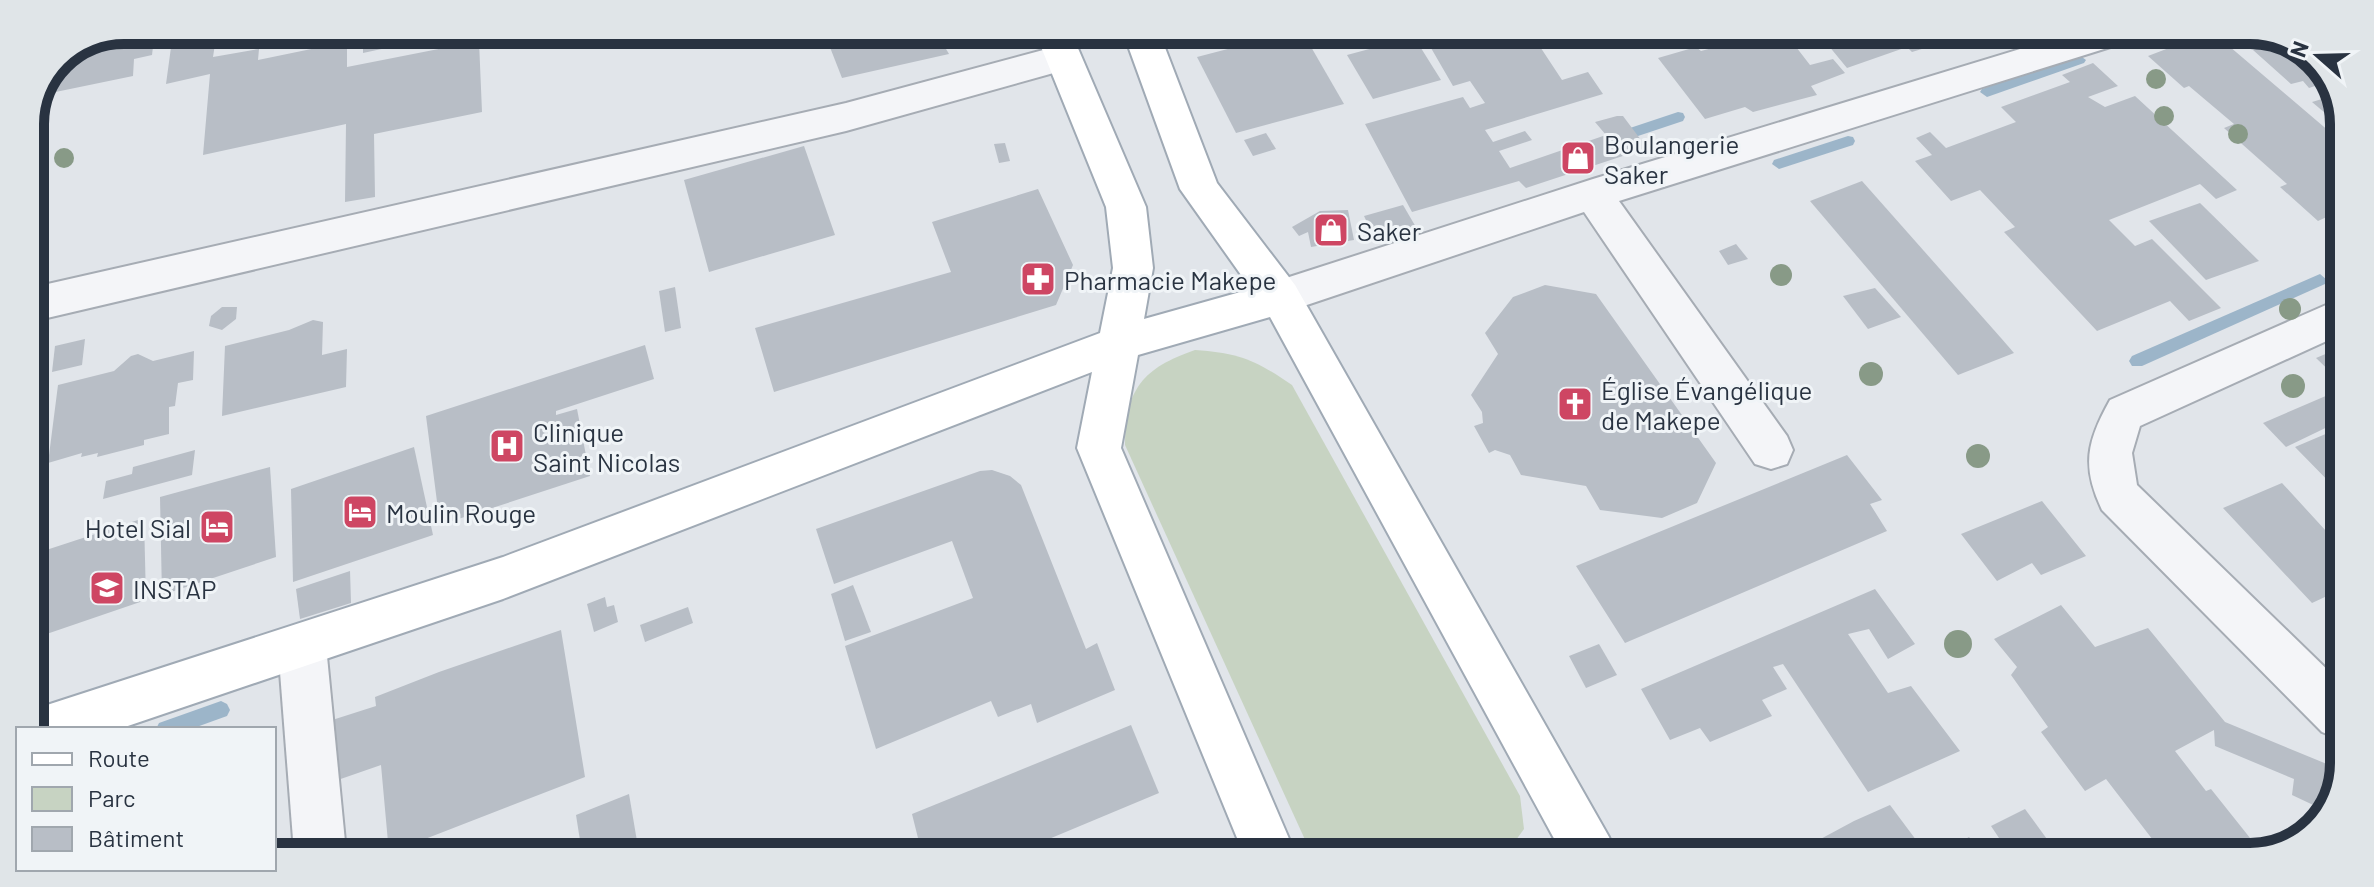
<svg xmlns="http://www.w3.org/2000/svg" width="2374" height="887" font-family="Barlow,sans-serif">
  <rect width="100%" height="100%" fill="#e1e5ea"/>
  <!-- green -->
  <path fill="#c7d3c2" d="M1195,350C1240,353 1255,360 1292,385L1520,796L1524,829L1505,855H1312L1125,445C1125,389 1143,368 1195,350Z"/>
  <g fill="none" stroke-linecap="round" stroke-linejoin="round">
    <!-- stream -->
    <g fill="#9cb5c9" fill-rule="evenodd">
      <polygon points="2079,55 2086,60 2084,63 1987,97 1980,92 1982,89"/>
      <polygon points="1678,112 1683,113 1685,117 1683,121 1620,142 1613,137 1615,133"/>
      <polygon points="1848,136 1853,137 1855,141 1853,145 1779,169 1772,164 1774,160"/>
      <polygon points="2320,274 2327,280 2325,284 2142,366 2132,366 2129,361 2132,356"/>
      <polygon points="221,701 227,704 230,710 227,716 191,729 156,729 159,723"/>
    </g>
  </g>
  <!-- building -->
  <g fill="#b8bec6">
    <polygon points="124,30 155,30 152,55 134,59 133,76 41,95 58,57"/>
    <polygon points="322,30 347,31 347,67 464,44 463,31 518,32 479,41 482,112 374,134 375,197 345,202 346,124 203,155 210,74 166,84 172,40 217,31 213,57 259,49 258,60 321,47"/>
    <polygon points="363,31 414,31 414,42 363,53"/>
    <polygon points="824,32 936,32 949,54 842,78"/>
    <polygon points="1289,33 1303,33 1344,104 1236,133 1197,57"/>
    <polygon points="1455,33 1531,33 1562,80 1588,72 1603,94 1485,130 1493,142 1525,131 1532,140 1499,151 1510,168 1606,135 1595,122 1617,116 1623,116 1647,148 1526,188 1519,181 1412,212 1365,124 1463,97 1470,108 1485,103 1470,81 1453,86 1431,48 1453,41"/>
    <polygon points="1741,34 1762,34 1773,47 1793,43 1810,65 1833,59 1845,73 1811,86 1817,95 1753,112 1745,107 1705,119 1658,58 1696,47 1701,51 1735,42 1731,37"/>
    <polygon points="1819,34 1925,34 1935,45 1912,52 1907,47 1847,68"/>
    <polygon points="2203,35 2216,35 2344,144 2343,223 2333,214 2318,221 2280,187 2287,184 2224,128 2234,124 2189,86 2184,88 2148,56"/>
    <polygon points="2281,35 2324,66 2332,86 2327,82 2309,88 2303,81 2291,84 2253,50 2279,42 2272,36"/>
    <polygon points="1414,37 1441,80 1373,99 1347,55"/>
    <polygon points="2093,63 2118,86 2088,97 2105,107 2135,96 2237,190 2216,199 2200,184 2109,220 2135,246 2152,239 2221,308 2189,321 2170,301 2097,331 2004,232 2015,227 1980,190 1951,201 1915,161 1932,155 1916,138 1930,132 1946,148 2016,122 2001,107 2070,82 2062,75"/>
    <polygon points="2335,95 2344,117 2344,129 2312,102"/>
    <polygon points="1266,133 1276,149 1253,156 1244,140"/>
    <polygon points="1005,143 1010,161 999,163 994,144"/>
    <polygon points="804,146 835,235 709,272 684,180"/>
    <polygon points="1862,181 2001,338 2014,353 1958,375 1810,201"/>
    <polygon points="1038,189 1073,265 1056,305 774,392 755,328 951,272 932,222"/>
    <polygon points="2200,203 2259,261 2206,280 2149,221"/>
    <polygon points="1403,205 1420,234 1377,243 1364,216"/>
    <polygon points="1348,210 1354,240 1311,247 1308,232 1299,236 1292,227 1320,211"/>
    <polygon points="1736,244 1748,259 1728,265 1719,251"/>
    <polygon points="1545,285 1596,294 1716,463 1697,503 1662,518 1600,510 1586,486 1521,475 1510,455 1495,450 1489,453 1474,426 1483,423 1482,412 1471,395 1498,354 1485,333 1513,297"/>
    <polygon points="675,287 681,328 665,332 659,291"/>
    <polygon points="1875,288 1901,317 1868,329 1843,296"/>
    <polygon points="222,307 237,307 236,319 222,330 209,326 211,316"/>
    <polygon points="313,320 323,322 322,355 347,349 346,387 222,416 225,346 289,330"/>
    <polygon points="85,339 82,365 52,372 55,346"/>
    <polygon points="645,345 654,379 556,411 556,415 577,409 590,476 440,525 426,416"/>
    <polygon points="2342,347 2342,383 2316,358"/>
    <polygon points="194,351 193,380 178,383 175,406 169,407 169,434 144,440 144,445 97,457 98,453 81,457 82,453 48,463 58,385 114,371 131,356 138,354 153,361"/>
    <polygon points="2342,389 2342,420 2286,447 2263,423"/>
    <polygon points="2342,427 2341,486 2341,494 2295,447"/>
    <polygon points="414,447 433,535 293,582 291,489"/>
    <polygon points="195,450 192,475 103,499 106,481 132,474 133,467"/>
    <polygon points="1847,455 1882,500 1870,504 1887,531 1625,643 1576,566"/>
    <polygon points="270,467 276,557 162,595 160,497"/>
    <polygon points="992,470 1010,476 1021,485 1086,649 1097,643 1115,690 1037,723 1031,704 998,717 991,701 876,749 845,646 973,598 952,541 834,584 816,529 980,471"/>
    <polygon points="2282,483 2338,544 2341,543 2340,590 2312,603 2223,508"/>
    <polygon points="2042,501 2086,556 2041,575 2032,563 1997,581 1961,534"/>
    <polygon points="144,518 146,600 32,639 34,554"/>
    <polygon points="350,571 351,603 300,619 296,589"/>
    <polygon points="853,585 871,632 845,641 831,594"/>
    <polygon points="1875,589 1915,644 1888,659 1869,629 1848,634 1888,693 1911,686 1960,751 1868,792 1783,664 1773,667 1787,689 1762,700 1772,716 1710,742 1700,728 1670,740 1641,689"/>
    <polygon points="605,597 607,607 614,605 618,622 594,632 587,604"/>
    <polygon points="2061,605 2095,647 2148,628 2225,722 2339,769 2339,794 2326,811 2292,795 2294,779 2215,746 2214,730 2175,751 2206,791 2211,789 2262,853 2251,857 2166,857 2106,779 2085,791 2041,732 2048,727 2011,675 2017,667 1994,639"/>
    <polygon points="688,607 693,623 645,642 640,625"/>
    <polygon points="561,630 585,777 389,853 381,765 332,782 326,722 376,706 375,697 439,672"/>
    <polygon points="1599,644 1617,675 1586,688 1569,656"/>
    <polygon points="1131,725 1159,793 1013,854 922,854 912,814"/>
    <polygon points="629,794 639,853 582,853 576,815"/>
    <polygon points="1890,805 1928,856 1789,856 1854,821"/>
    <polygon points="2025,809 2060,857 2011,856 1991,826"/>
    <polygon points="1969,837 1984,856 1937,856"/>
  </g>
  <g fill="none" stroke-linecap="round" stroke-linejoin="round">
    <defs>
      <g id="minor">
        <polygon points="2066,35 2125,35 2120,44 1619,201 1787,436 1793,450 1787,464 1771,469 1755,464 1584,212 1280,314 1265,309 1259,297 1265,285 1280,280 1593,179"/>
        <polygon points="1062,45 1075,49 1080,58 1075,67 846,131 30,322 30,288 846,103"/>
        <path d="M2342,298V334L2140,426L2132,453L2137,485L2340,682L2339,739L2322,732L2102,510C2081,466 2087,441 2110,400Z"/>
        <polygon points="302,623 319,630 326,646 346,852 294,852 278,646 285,630"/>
      </g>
      <polygon id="major" points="1035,32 1071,32 1146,207 1153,268 1144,319 1251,289 1180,189 1123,32 1159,32 1217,183 1295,285 1609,837 1617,855 1563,855 1270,317 1138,355 1121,448 1296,855 1244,855 1077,448 1092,372 503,599 119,729 30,729 30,712 47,705 503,557 1100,333 1113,268 1106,207"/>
    </defs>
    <!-- minor casing -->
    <use href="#minor" stroke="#a6acb4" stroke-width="4"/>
    <!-- major casing -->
    <use href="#major" stroke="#a0aab5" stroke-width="4"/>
    <!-- minor -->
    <use href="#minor" fill="#f4f5f8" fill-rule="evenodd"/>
    <!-- major -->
    <use href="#major" fill="#fff" fill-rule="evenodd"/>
  </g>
  <!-- trees -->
  <g fill="#889a87">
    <circle cx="2156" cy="79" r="10"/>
    <circle cx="2164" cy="116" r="10"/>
    <circle cx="2238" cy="134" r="10"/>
    <circle cx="64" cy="158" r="10"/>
    <circle cx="1781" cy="275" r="11"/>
    <circle cx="2290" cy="309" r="11"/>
    <circle cx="1871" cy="374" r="12"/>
    <circle cx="2293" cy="386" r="12"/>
    <circle cx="1978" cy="456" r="12"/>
    <circle cx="1958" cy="644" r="14"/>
  </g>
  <!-- icons -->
  <defs>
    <symbol id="shop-square" viewBox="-11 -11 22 22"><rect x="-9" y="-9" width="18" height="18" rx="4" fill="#ce4663" stroke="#f0f4f7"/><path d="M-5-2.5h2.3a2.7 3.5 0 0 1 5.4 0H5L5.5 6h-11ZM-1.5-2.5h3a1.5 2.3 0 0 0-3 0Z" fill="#fff"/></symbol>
    <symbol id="pharmacy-square" viewBox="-11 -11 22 22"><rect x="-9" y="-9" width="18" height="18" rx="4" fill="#ce4663" stroke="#f0f4f7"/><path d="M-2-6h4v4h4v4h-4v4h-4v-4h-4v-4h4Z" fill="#fff"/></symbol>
    <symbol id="church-square" viewBox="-11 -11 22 22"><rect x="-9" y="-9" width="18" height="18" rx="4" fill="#ce4663" stroke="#f0f4f7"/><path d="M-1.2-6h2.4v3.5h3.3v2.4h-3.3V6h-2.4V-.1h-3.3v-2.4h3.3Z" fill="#fff"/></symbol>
    <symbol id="hospital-square" viewBox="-11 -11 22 22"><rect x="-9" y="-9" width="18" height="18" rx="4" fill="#ce4663" stroke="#f0f4f7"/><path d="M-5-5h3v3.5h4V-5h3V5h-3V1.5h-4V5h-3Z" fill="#fff"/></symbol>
    <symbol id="hotel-square" viewBox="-11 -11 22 22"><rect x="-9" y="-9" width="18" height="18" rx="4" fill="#ce4663" stroke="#f0f4f7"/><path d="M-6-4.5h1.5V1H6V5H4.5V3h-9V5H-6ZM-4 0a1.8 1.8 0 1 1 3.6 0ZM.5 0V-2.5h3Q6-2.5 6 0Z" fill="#fff"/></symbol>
    <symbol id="school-square" viewBox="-11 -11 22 22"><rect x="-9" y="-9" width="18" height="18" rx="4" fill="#ce4663" stroke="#f0f4f7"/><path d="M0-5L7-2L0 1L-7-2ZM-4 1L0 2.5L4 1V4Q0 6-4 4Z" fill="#fff"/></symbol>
  </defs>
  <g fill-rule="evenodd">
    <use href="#shop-square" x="1558" y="138" width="40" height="40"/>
    <use href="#shop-square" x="1311" y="210" width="40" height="40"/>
    <use href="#pharmacy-square" x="1018" y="259" width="40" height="40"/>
    <use href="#church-square" x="1555" y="384" width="40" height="40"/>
    <use href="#hospital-square" x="487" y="426" width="40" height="40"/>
    <use href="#hotel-square" x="340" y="492" width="40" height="40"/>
    <use href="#hotel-square" x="197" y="507" width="40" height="40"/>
    <use href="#school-square" x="87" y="568" width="40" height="40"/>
  </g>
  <g text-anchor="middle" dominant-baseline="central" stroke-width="6" stroke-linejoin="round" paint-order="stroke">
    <!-- poi labels -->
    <g font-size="26" fill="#293341" stroke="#f0f4f7" text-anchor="start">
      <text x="1604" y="143">Boulangerie<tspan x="1604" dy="30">Saker</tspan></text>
      <text x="1357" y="230">Saker</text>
      <text x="1064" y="279">Pharmacie Makepe</text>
      <text x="1601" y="389">Église Évangélique<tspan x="1601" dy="30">de Makepe</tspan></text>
      <text x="533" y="431">Clinique<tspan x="533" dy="30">Saint Nicolas</tspan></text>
      <text x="386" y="512">Moulin Rouge</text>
      <text x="191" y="527" text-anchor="end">Hotel Sial</text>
      <text x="133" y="588">INSTAP</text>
    </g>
  </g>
  <!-- crop -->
  <path d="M0 0H2374V887H0ZM124 44H2250A80 80 0 0 1 2330 124V763A80 80 0 0 1 2250 843H124A80 80 0 0 1 44 763V124A80 80 0 0 1 124 44Z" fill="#e0e5e8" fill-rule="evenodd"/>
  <path fill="none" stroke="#293341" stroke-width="10" d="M124 44H2250A80 80 0 0 1 2330 124V763A80 80 0 0 1 2250 843H124A80 80 0 0 1 44 763V124A80 80 0 0 1 124 44Z"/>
  <!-- legend -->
  <rect x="16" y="727" width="260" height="144" fill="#f0f4f7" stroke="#a0a7ae" stroke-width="2"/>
  <rect x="32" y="753" width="40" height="12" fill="#ffffff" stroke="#a0a7ae" stroke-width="2"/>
  <text x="88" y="767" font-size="24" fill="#293341">Route</text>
  <rect x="32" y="787" width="40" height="24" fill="#c7d3c2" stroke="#a0a7ae" stroke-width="2"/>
  <text x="88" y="807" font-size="24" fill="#293341">Parc</text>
  <rect x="32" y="827" width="40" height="24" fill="#b8bec6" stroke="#a0a7ae" stroke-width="2"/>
  <text x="88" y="847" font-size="24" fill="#293341">Bâtiment</text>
  <!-- north arrow -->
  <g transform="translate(2318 56) rotate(290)" stroke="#f0f4f7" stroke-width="6" paint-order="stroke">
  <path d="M0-6L14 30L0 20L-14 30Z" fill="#293341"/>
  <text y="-12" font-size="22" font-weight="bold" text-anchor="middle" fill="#293341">N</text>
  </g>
</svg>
